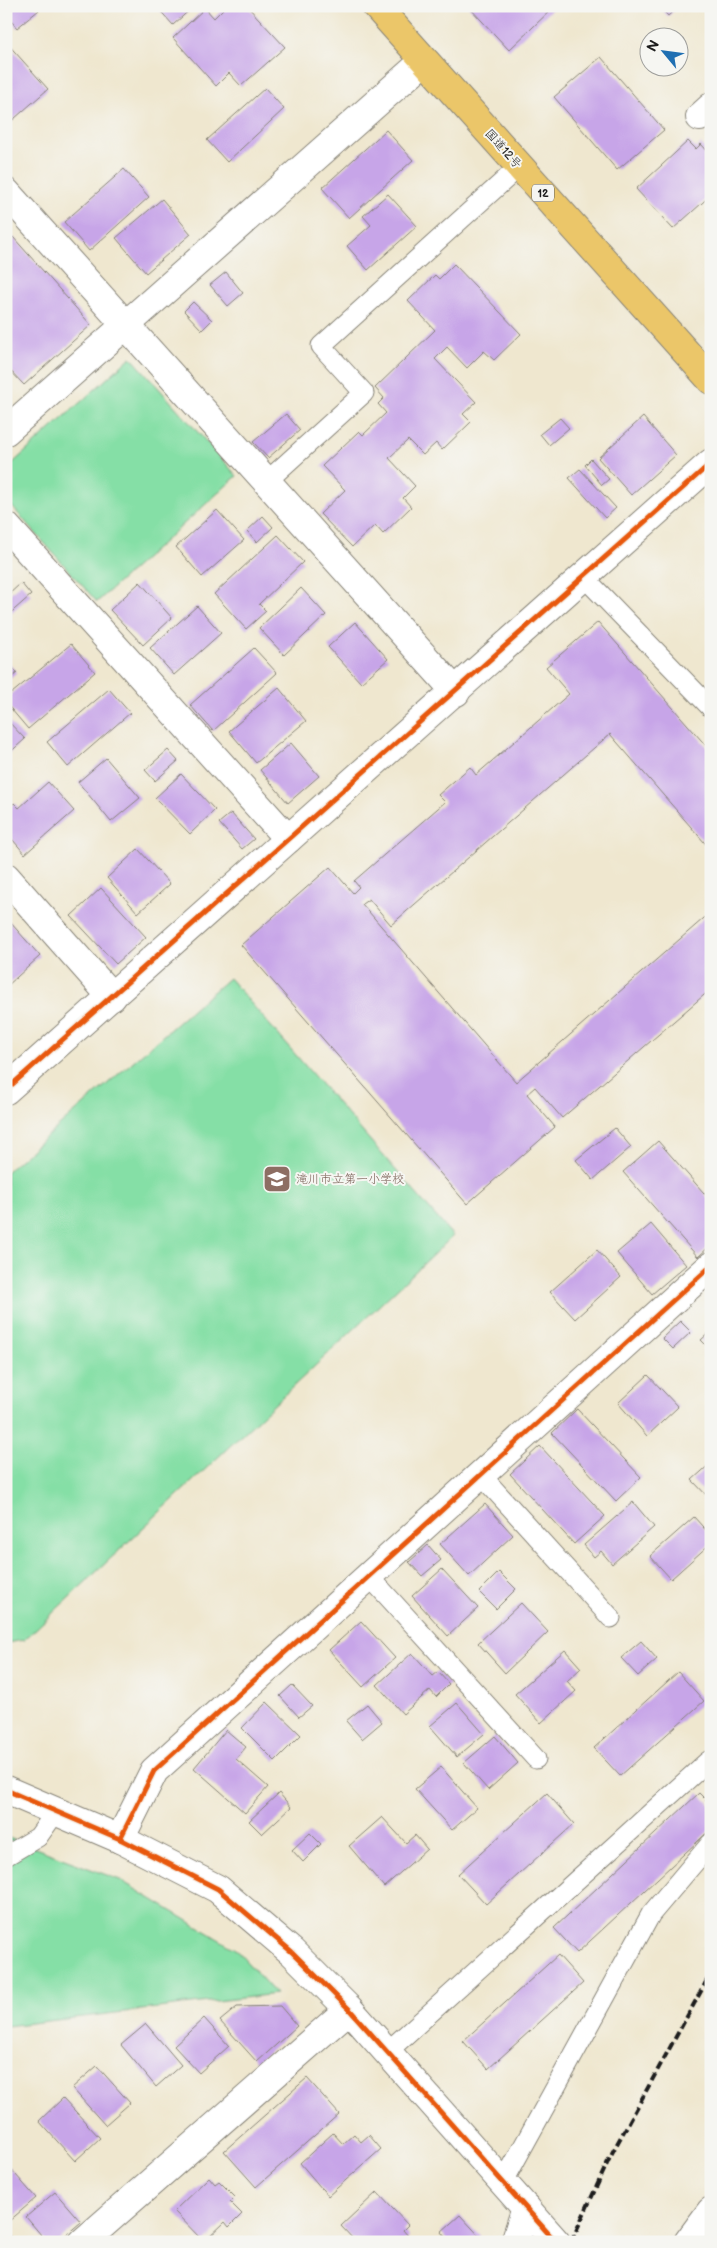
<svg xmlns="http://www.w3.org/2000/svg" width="717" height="2248" font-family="'Balsamiq Sans','Klee One',sans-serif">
  <rect width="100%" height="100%" fill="#f6f6f2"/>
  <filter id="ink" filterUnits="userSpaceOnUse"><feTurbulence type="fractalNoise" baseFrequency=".02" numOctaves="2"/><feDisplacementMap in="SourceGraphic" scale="10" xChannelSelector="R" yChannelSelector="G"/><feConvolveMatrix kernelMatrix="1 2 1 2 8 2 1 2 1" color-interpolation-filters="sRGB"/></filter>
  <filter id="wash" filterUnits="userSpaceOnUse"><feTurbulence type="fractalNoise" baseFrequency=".0096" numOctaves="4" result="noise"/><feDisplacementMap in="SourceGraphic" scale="20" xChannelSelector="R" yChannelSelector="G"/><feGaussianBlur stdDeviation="1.12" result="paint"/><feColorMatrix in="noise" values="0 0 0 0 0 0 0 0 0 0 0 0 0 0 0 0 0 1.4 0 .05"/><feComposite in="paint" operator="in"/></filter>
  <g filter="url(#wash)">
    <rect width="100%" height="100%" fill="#efe7cf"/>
    <!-- green -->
    <g fill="#85dfa6" stroke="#507e61">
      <polygon points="131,357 237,476 97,602 6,500 6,469"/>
      <polygon points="229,978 453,1236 24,1640 6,1643 6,1172"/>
      <polygon points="6,1837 120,1880 235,1949 276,1994 6,2026"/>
    </g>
    <g id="blocks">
      <!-- building -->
      <g fill="#c7a5e8">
        <polygon points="6,6 36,6 39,10 17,28 6,15"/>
        <polygon points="156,6 194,6 173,25"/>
        <polygon points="226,6 247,6 285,47 241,86 229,73 216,86 173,38 205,8 214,18"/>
        <polygon points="468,6 555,6 509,50"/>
        <polygon points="659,6 679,6 668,16"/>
        <polygon points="6,42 48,89 6,126"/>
        <polygon points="601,57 664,130 617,170 554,97"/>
        <polygon points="265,88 284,109 227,162 207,140"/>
        <polygon points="386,130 413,160 349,218 322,188"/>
        <polygon points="688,141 696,149 701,144 711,155 711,161 704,167 711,174 711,195 673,229 636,189"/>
        <polygon points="124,169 149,197 89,251 64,222"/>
        <polygon points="388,194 417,226 368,270 347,246 371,225 363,216"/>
        <polygon points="162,199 191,234 146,273 116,238"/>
        <polygon points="13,237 91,325 24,385 6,366 6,243"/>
        <polygon points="454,264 521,334 494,360 484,351 467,368 447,347 435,359 476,402 463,414 471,422 442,450 436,443 423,455 408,440 389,458 415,486 403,498 411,507 383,534 375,525 352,547 320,514 345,490 322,466 359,431 363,435 386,413 378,404 384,398 375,388 435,330 408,301 435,275 439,279"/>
        <polygon points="226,272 243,293 228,306 210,285"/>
        <polygon points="193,302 212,320 202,330 184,311"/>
        <polygon points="286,414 300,430 268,458 253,442"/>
        <polygon points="643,417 676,455 631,495 598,458"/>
        <polygon points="560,418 569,428 549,445 540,434"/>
        <polygon points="591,459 609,479 602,485 585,465"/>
        <polygon points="580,469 616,508 605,518 569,478"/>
        <polygon points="217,510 244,540 202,577 176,547"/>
        <polygon points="263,516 273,527 257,542 247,531"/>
        <polygon points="278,535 303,562 259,604 266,611 246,629 214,594"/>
        <polygon points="140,582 172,618 143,645 110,610"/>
        <polygon points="21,583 31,595 6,617 6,597"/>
        <polygon points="301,588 326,615 284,655 259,628"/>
        <polygon points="197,606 221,633 174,675 150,648"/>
        <polygon points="355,622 388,659 361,683 328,647"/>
        <polygon points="598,622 708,748 711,746 711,850 610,734 391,925 369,899 362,904 516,1082 711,912 711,989 562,1118 535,1087 527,1094 555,1127 467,1204 241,945 330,867 353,893 359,887 354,881 445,802 438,795 470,767 476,775 569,694 546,667"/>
        <polygon points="71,644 95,672 28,729 6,703 6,698"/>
        <polygon points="254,648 277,673 213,731 190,705"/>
        <polygon points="6,660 17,673 6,682"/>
        <polygon points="279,688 306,721 256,763 229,731"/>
        <polygon points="109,689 130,713 68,767 47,742"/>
        <polygon points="6,719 25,739 6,756"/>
        <polygon points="291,743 319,776 288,803 260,770"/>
        <polygon points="168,750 178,761 155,781 145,770"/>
        <polygon points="106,758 140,798 111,822 78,782"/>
        <polygon points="181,774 215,810 190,834 155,798"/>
        <polygon points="48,782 74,811 25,854 6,832 6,810 14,803 19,808"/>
        <polygon points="231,813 254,839 242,849 219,823"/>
        <polygon points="138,849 170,884 138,913 107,878"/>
        <polygon points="101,888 146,937 116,964 71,916"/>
        <polygon points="10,922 40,956 6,987 6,925"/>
        <polygon points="615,1128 631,1147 593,1180 576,1160"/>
        <polygon points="658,1141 711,1201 711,1245 698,1257 623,1172"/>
        <polygon points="651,1224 686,1265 652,1294 617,1253"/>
        <polygon points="597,1250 621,1277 575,1319 550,1292"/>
        <polygon points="680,1321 691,1332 673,1349 662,1338"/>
        <polygon points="711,1331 711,1350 701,1340"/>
        <polygon points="648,1375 678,1407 647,1436 618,1403"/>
        <polygon points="577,1409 641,1477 616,1501 552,1433"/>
        <polygon points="540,1446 605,1516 574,1544 510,1474"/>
        <polygon points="711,1463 711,1500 692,1480"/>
        <polygon points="633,1502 654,1527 612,1564 601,1551 594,1557 584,1545"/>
        <polygon points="485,1504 513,1535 469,1576 440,1544"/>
        <polygon points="694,1517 711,1536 711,1543 671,1579 650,1556"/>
        <polygon points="428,1545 441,1560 422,1576 409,1562"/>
        <polygon points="442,1569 478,1608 448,1636 412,1596"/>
        <polygon points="499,1572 516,1589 496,1609 479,1592"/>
        <polygon points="521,1603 548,1632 505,1673 478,1643"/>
        <polygon points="361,1621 395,1658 363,1687 329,1650"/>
        <polygon points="641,1641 657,1659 638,1676 621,1658"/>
        <polygon points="565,1650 581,1668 567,1681 576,1691 541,1723 515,1694"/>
        <polygon points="412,1653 433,1676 438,1672 449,1684 436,1697 430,1690 403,1714 377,1685"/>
        <polygon points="678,1672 704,1701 620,1776 594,1748"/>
        <polygon points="292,1685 312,1706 299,1717 280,1696"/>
        <polygon points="267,1702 301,1735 275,1761 242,1728"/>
        <polygon points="457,1703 484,1734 457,1757 430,1726"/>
        <polygon points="367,1704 382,1722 362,1739 346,1721"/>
        <polygon points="226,1730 246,1747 236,1759 268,1787 245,1813 194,1768"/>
        <polygon points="495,1736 518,1763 488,1790 464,1763"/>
        <polygon points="441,1767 477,1808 452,1830 415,1789"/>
        <polygon points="279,1793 291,1807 262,1834 249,1821"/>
        <polygon points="547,1793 574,1824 486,1904 458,1874"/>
        <polygon points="699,1793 711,1805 711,1829 577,1953 554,1928"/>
        <polygon points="382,1817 406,1843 415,1835 427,1849 384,1887 349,1846"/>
        <polygon points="310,1833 321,1844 303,1862 292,1850"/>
        <polygon points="558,1955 583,1983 488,2069 463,2041"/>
        <polygon points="280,2006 297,2026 257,2062 220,2021 237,2007"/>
        <polygon points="204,2018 229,2046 199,2073 174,2046"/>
        <polygon points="146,2024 181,2065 156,2087 121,2045"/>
        <polygon points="97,2066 130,2103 105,2125 72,2088"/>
        <polygon points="307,2078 339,2114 256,2187 224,2151"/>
        <polygon points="63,2098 100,2138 75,2161 39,2121"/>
        <polygon points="333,2133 343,2144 354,2134 361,2142 369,2135 381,2149 328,2196 300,2163"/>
        <polygon points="9,2167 36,2198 8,2222 6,2220 6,2169"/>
        <polygon points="209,2177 215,2184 219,2181 235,2197 230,2202 242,2214 229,2227 225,2222 204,2242 174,2211"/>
        <polygon points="55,2192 81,2222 58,2242 47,2242 26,2217"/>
        <polygon points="377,2192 408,2225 403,2230 409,2237 404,2242 356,2242 341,2226"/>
        <polygon points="460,2215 485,2242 449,2242 441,2232"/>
        <polygon points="6,2232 15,2242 6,2242"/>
      </g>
    </g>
  </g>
  <g filter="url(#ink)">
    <use href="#blocks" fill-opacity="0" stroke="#868276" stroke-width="1"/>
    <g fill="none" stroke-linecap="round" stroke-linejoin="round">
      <defs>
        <g id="service">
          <polyline points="266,482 364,393 321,346 519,167"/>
          <polyline points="584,577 711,708"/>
          <polyline points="481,1475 611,1618"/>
          <polyline points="369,1576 536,1759"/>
          <polyline points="6,1856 38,1837 55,1813"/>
          <polyline points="387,2052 708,1761 711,1765"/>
          <polyline points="503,2183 651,1914 711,1843"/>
        </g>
        <g id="minor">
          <polyline points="700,117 711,107"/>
          <polyline points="6,192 456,692"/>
          <polyline points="6,431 424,61"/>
          <polyline points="6,526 288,839"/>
          <polyline points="6,877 112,997"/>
          <polyline points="6,1090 711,463"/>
          <polyline points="120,1839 154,1771 711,1266"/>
          <polyline points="83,2242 349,2009"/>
          <polyline points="515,2242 526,2208"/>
          <polyline points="688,2242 711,2211"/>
        </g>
        <polyline id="tertiary" points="6,1790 120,1839 218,1889 292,1952 349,2009 556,2242"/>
        <polyline id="trunk" points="376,6 711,380"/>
      </defs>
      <!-- service casing -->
      <use href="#service" stroke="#868276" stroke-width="21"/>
      <!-- minor casing -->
      <use href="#minor" stroke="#868276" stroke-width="30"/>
      <!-- tertiary casing -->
      <use href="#tertiary" stroke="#868276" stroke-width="30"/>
      <!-- trunk casing -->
      <use href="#trunk" stroke="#868276" stroke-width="30"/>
      <!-- service -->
      <use href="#service" stroke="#fff" stroke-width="19"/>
      <!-- minor -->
      <use href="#minor" stroke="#fff" stroke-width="28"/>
      <!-- tertiary -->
      <use href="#tertiary" stroke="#fff" stroke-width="28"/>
      <!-- trunk -->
      <use href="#trunk" stroke="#ebc669" stroke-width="28"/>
      <!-- rail -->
      <polyline stroke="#1c1c1c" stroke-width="4" stroke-dasharray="8 4" stroke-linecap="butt" points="571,2242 612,2153 711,1973"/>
      <defs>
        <g id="cycleway">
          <polyline points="6,1090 711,463"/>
          <polyline points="6,1790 120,1839 218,1889 292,1952 349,2009 556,2242"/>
          <polyline points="120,1839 154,1771 711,1266"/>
        </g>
      </defs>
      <!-- cycleway casing -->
      <use href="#cycleway" stroke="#f6f6f2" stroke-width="8"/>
      <!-- cycleway -->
      <use href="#cycleway" stroke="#e8590c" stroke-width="5"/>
    </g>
  </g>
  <!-- icons -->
  <defs>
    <symbol id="school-square" viewBox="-11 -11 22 22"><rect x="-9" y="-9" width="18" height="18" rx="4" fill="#8d6e63" stroke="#f6f6f2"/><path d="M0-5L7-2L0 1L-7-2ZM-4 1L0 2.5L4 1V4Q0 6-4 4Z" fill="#fff"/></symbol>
  </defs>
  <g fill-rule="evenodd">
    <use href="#school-square" x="261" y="1163" width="32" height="32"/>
  </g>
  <g text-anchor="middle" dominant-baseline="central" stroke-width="4" stroke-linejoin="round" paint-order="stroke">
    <!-- shield labels -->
    <rect fill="#f6f6f2" stroke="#5d5d5c" stroke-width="1" x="532" y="184.5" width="22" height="17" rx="4"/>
    <g font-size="11" font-weight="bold" fill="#1c1c1c">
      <text x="543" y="193">12</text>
    </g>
    <!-- street labels -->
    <g font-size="12" fill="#1c1c1c" stroke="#f6f6f2">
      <text transform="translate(503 149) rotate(48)">国道12号</text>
    </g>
    <!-- education labels -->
    <g font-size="12" fill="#785e54" stroke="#f6f6f2" text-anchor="start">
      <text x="296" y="1179">滝川市立第一小学校</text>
    </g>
  </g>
  <!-- margin -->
  <rect width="717" height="2248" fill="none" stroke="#f6f6f2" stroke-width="25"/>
  <!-- north arrow -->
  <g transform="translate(664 52) rotate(299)"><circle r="24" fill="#f6f6f2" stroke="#9f9f9c"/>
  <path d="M0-4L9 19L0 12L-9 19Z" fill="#1f6fb2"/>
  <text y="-8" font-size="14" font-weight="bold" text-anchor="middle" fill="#1c1c1c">N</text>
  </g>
</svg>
